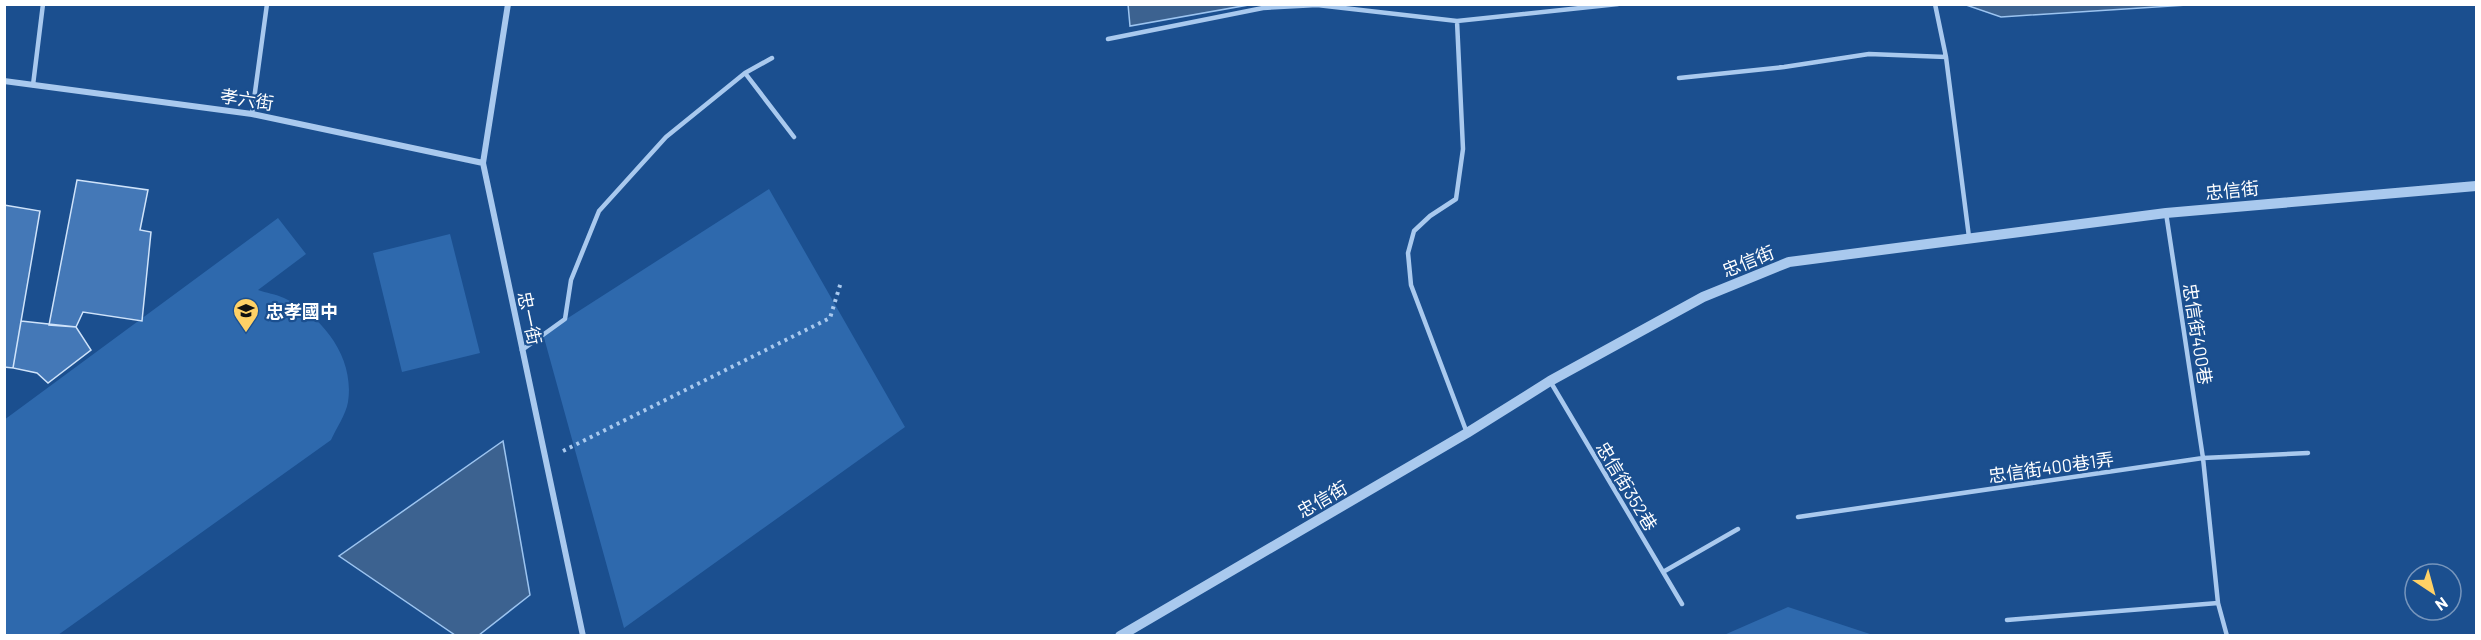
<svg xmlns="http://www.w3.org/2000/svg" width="2481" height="640" viewBox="0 0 2481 640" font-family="Barlow,'Noto Sans TC',sans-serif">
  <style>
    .green { fill: #2e69ad }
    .water { fill: #3c6290; stroke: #9cc4f0; stroke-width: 1.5 }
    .building { fill: #4478b7; stroke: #cfe3fa; stroke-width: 1.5 }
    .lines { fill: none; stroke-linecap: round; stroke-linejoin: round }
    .path { stroke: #a9c9ee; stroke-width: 4; stroke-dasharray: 3 4.5; stroke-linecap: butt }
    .service { stroke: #a9c9ee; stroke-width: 4.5 }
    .minor { stroke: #a9c9ee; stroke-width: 6 }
    .tertiary { stroke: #a9c9ee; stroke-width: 10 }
    .labels { text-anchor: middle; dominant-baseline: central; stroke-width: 4.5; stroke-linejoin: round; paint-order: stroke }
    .street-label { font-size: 18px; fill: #fff; stroke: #1b4f8f }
    .poi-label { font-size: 18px; font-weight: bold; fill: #fff; stroke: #1b4f8f; text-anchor: start }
  </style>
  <rect width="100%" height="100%" fill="#1b4f8f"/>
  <path class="green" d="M 769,189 L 905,427 L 624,628 L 543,334 Z
    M 278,218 L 306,254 L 258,290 C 266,293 276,294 284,298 C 323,316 355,358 348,402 C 346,414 336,429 331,440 L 58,635 L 5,635 L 4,420 Z
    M 450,234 L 480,353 L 402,372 L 373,253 Z
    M 1788,607 L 1873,635 L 1724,635 Z"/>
  <path class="water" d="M 1128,4 L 1248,4 L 1248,5 L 1130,26 Z
    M 1966,5 L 1966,4 L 2187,5 L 2001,17 Z
    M 503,441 L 530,595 L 479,635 L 455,635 L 339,556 Z"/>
  <path class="building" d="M 77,180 L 148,190 L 140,230 L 151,232 L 142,321 L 83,312 L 76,327 L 49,325 Z
    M 4,205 L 40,211 L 13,368 L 4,367 Z
    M 21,321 L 76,327 L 91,350 L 48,383 L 37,373 L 13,368 Z"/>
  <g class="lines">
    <path class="path" d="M 563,451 L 830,318 L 841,282"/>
    <path class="service" d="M 1935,4 L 1946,57 L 1969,237
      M 1457,21 L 1463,149 L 1456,199 L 1430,216 L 1414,231 L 1408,253 L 1411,285 L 1467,433
      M 1108,39 L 1263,8 L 1317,5 L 1457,21 L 1618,4
      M 745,73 L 794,137
      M 1679,78 L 1784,67 L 1869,54 L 1946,57
      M 33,85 L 43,4
      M 252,114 L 267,4
      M 2166,213 L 2203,458 L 2218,603 L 2227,636
      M 522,350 L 565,319 L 571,280 L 599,211 L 666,137 L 745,73 L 772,58
      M 1550,381 L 1682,604
      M 1798,517 L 2203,458 L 2308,453
      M 1663,572 L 1738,529
      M 2007,620 L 2218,603"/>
    <path class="minor" d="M 508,4 L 483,163 L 583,636
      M 4,81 L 252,114 L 483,163"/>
    <path class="tertiary" d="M 1120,636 L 1467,433 L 1550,381 L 1703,297 L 1789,262 L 2166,213 L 2476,186"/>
  </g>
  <defs>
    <symbol id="school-pin" viewBox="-11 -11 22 30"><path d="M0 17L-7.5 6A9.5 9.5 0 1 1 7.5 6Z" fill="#ffd166" stroke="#1b4f8f"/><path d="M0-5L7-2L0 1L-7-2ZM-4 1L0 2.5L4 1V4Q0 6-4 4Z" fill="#111"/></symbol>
  </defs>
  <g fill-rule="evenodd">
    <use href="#school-pin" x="231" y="296" width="30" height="40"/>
  </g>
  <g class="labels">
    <g class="street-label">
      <text transform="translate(247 99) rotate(9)">孝六街</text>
      <text transform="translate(2232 190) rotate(-6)">忠信街</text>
      <text transform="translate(1748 261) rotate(-22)">忠信街</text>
      <text transform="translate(530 318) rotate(78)">忠一街</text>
      <text transform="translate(2198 334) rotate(81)">忠信街400巷</text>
      <text transform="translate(2051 467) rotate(-8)">忠信街400巷1弄</text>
      <text transform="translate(1627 486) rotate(59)">忠信街352巷</text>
      <text transform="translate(1322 499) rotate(-30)">忠信街</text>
    </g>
    <g class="poi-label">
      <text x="266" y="311">忠孝國中</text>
    </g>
  </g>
  <rect width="2481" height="640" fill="none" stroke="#ffffff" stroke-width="12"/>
  <g transform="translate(2433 592) rotate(144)"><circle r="28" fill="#1b4f8f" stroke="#7695bc" stroke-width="1.5"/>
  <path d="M0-4.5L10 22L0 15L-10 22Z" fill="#ffd166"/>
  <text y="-9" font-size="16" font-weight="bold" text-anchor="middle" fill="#ffffff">N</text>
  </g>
</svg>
